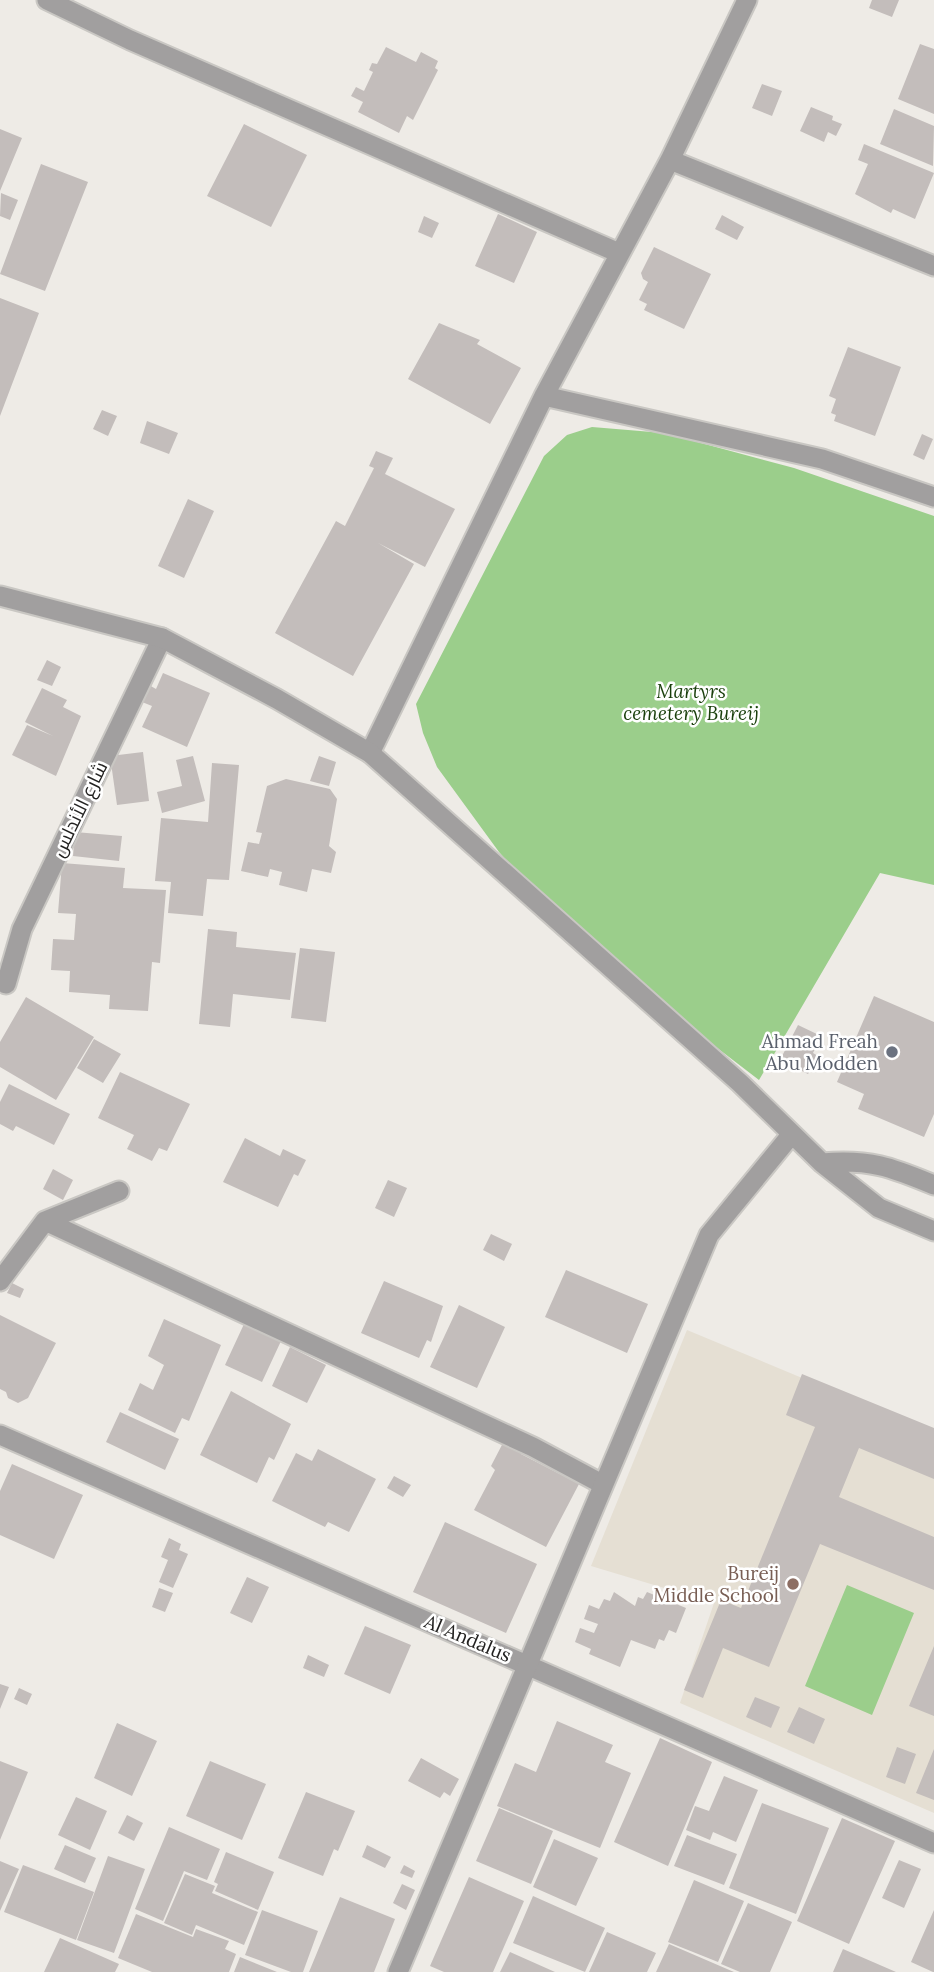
<svg xmlns="http://www.w3.org/2000/svg" width="934" height="1972" viewBox="0 0 934 1972" font-family="Lora,Cairo,serif">
  <style>
    .built { fill: #e5dfd3 }
    .green { fill: #9bce8b }
    .building { fill: #c3bdbb }
    .lines { fill: none; stroke-linecap: round; stroke-linejoin: round }
    .service-casing { stroke: #c9c7c3; stroke-width: 23 }
    .minor-casing { stroke: #c9c7c3; stroke-width: 23 }
    .tertiary-casing { stroke: #c9c7c3; stroke-width: 23 }
    .service { stroke: #a19f9f; stroke-width: 19 }
    .minor { stroke: #a19f9f; stroke-width: 19 }
    .tertiary { stroke: #a19f9f; stroke-width: 19 }
    .worship-dot { fill: #6b7280; stroke: #fff; stroke-width: 2.5 }
    .education-dot { fill: #8d6e63; stroke: #fff; stroke-width: 2.5 }
    .labels { text-anchor: middle; dominant-baseline: central; stroke-width: 5; stroke-linejoin: round; paint-order: stroke }
    .park-label { font-size: 19px; font-style: italic; fill: #193f0b; stroke: #fff }
    .street-label { font-size: 19px; fill: #232221; stroke: #fff }
    .worship-label { font-size: 19px; fill: #5b616d; stroke: #fff; text-anchor: end }
    .education-label { font-size: 19px; fill: #785e54; stroke: #fff; text-anchor: end }
  </style>
  <rect width="100%" height="100%" fill="#eeebe6"/>
  <path class="built" d="M 687,1330 L 934,1433 L 934,1813 L 680,1703 L 714,1603 L 591,1566 Z"/>
  <path class="green" d="M 592,427 L 664,433 L 794,468 L 934,516 L 934,885 L 880,873 L 759,1080 L 579,942 L 499,852 L 437,767 L 423,733 L 416,704 L 544,456 L 567,435 Z
    M 847,1585 L 914,1613 L 872,1715 L 805,1686 Z"/>
  <path class="building" d="M 872,0 L 899,0 L 892,17 L 869,8 Z
    M 920,44 L 934,49 L 934,114 L 898,99 Z
    M 386,47 L 416,62 L 421,52 L 438,61 L 435,68 L 438,70 L 413,120 L 407,116 L 399,133 L 358,112 L 363,102 L 351,96 L 356,87 L 364,91 L 373,72 L 369,70 L 372,63 L 377,64 Z
    M 762,84 L 782,91 L 772,116 L 752,108 Z
    M 811,107 L 833,116 L 832,120 L 842,124 L 836,136 L 828,132 L 824,142 L 800,131 Z
    M 894,109 L 934,126 L 933,166 L 880,144 Z
    M 244,124 L 307,155 L 271,227 L 207,196 Z
    M 0,129 L 22,138 L 0,191 Z
    M 864,144 L 934,173 L 915,219 L 893,209 L 891,213 L 855,194 L 868,164 L 858,160 Z
    M 41,164 L 88,182 L 45,291 L 0,274 Z
    M 1,193 L 18,200 L 10,220 L 0,216 Z
    M 498,214 L 537,232 L 514,283 L 475,266 Z
    M 722,215 L 744,227 L 737,240 L 715,229 Z
    M 424,216 L 439,223 L 432,238 L 418,232 Z
    M 654,247 L 711,274 L 684,329 L 644,310 L 647,304 L 639,300 L 648,282 L 643,279 L 641,273 Z
    M 0,298 L 39,313 L 0,416 Z
    M 439,323 L 480,340 L 477,344 L 521,368 L 490,424 L 408,379 Z
    M 848,347 L 901,367 L 875,436 L 834,421 L 836,415 L 831,413 L 836,399 L 829,396 Z
    M 102,410 L 117,416 L 108,436 L 93,429 Z
    M 147,421 L 178,433 L 169,454 L 140,443 Z
    M 922,434 L 933,439 L 924,460 L 913,455 Z
    M 376,451 L 393,458 L 385,474 L 455,509 L 425,567 L 378,543 L 414,564 L 353,676 L 275,633 L 336,521 L 345,526 L 374,468 L 369,466 Z
    M 188,499 L 214,511 L 184,578 L 158,566 Z
    M 47,660 L 61,667 L 52,686 L 37,680 Z
    M 163,673 L 210,693 L 187,747 L 142,727 L 152,706 L 142,702 L 149,685 L 156,689 Z
    M 42,688 L 67,700 L 63,707 L 81,716 L 56,776 L 12,755 L 27,725 L 53,736 L 25,722 Z
    M 143,752 L 149,801 L 117,805 L 110,756 Z
    M 193,756 L 205,801 L 162,813 L 157,792 L 182,786 L 176,760 Z
    M 319,756 L 336,762 L 329,786 L 310,781 Z
    M 212,763 L 239,765 L 229,880 L 207,879 L 203,916 L 168,913 L 171,882 L 155,881 L 161,818 L 208,822 Z
    M 286,779 L 330,789 L 337,799 L 329,846 L 336,852 L 331,873 L 312,869 L 307,892 L 279,885 L 282,872 L 270,869 L 268,877 L 241,871 L 248,842 L 259,844 L 262,833 L 256,832 L 267,786 Z
    M 75,832 L 122,836 L 119,861 L 73,856 Z
    M 62,863 L 125,868 L 123,888 L 166,890 L 160,963 L 152,962 L 148,1011 L 109,1009 L 110,995 L 69,992 L 70,971 L 51,970 L 53,939 L 74,940 L 76,914 L 58,913 Z
    M 208,929 L 237,932 L 236,947 L 296,953 L 290,1000 L 233,994 L 230,1027 L 199,1024 Z
    M 300,948 L 335,952 L 326,1022 L 291,1018 Z
    M 874,996 L 934,1022 L 934,1114 L 924,1137 L 858,1109 L 864,1094 L 837,1082 Z
    M 26,997 L 94,1037 L 56,1100 L 0,1067 L 0,1042 Z
    M 798,1025 L 821,1036 L 813,1053 L 818,1056 L 808,1074 L 780,1060 Z
    M 94,1039 L 121,1054 L 103,1083 L 77,1068 Z
    M 120,1072 L 190,1104 L 167,1151 L 159,1148 L 152,1161 L 127,1149 L 134,1135 L 98,1118 Z
    M 9,1084 L 70,1114 L 54,1145 L 16,1126 L 13,1131 L 0,1124 L 0,1102 Z
    M 245,1138 L 280,1156 L 283,1149 L 306,1160 L 298,1176 L 294,1174 L 278,1207 L 223,1182 Z
    M 53,1169 L 73,1180 L 63,1200 L 43,1189 Z
    M 388,1180 L 407,1188 L 394,1217 L 375,1208 Z
    M 491,1234 L 512,1244 L 504,1261 L 483,1250 Z
    M 566,1270 L 648,1304 L 627,1353 L 545,1317 Z
    M 384,1281 L 443,1306 L 431,1342 L 427,1340 L 419,1358 L 361,1333 Z
    M 12,1283 L 24,1289 L 20,1298 L 7,1293 Z
    M 459,1305 L 505,1327 L 477,1388 L 430,1367 Z
    M 0,1315 L 56,1343 L 28,1398 L 18,1403 L 8,1398 L 6,1392 L 0,1389 Z
    M 164,1319 L 221,1345 L 189,1421 L 182,1418 L 175,1433 L 128,1410 L 140,1383 L 153,1390 L 164,1365 L 148,1356 Z
    M 244,1324 L 281,1341 L 262,1382 L 225,1365 Z
    M 290,1347 L 326,1365 L 307,1403 L 272,1386 Z
    M 802,1374 L 934,1428 L 934,1479 L 859,1448 L 839,1497 L 934,1537 L 934,1590 L 820,1544 L 769,1667 L 723,1648 L 703,1698 L 684,1690 L 721,1600 L 741,1608 L 815,1427 L 786,1415 Z
    M 231,1391 L 291,1424 L 274,1460 L 269,1457 L 257,1483 L 200,1455 Z
    M 120,1412 L 179,1439 L 165,1470 L 106,1442 Z
    M 504,1441 L 523,1451 L 521,1454 L 579,1484 L 546,1547 L 474,1510 L 495,1470 L 491,1466 Z
    M 318,1449 L 376,1479 L 349,1532 L 328,1522 L 325,1527 L 272,1501 L 296,1453 L 312,1461 Z
    M 12,1464 L 83,1495 L 54,1559 L 0,1535 L 0,1491 Z
    M 394,1476 L 411,1485 L 403,1497 L 387,1488 Z
    M 445,1522 L 537,1564 L 506,1633 L 413,1592 Z
    M 169,1538 L 181,1544 L 179,1550 L 188,1554 L 173,1588 L 159,1582 L 168,1560 L 161,1557 Z
    M 247,1577 L 269,1587 L 252,1623 L 230,1613 Z
    M 159,1588 L 173,1593 L 165,1612 L 152,1607 Z
    M 614,1592 L 635,1606 L 638,1597 L 643,1599 L 647,1592 L 686,1608 L 676,1633 L 669,1630 L 664,1641 L 659,1639 L 655,1649 L 631,1640 L 620,1667 L 589,1654 L 591,1649 L 575,1642 L 580,1628 L 594,1633 L 598,1624 L 584,1619 L 589,1605 L 599,1609 L 604,1599 L 610,1601 Z
    M 365,1626 L 411,1645 L 390,1694 L 344,1674 Z
    M 934,1646 L 934,1716 L 909,1706 Z
    M 308,1655 L 329,1665 L 324,1677 L 303,1668 Z
    M 0,1684 L 9,1687 L 0,1709 Z
    M 19,1688 L 32,1694 L 27,1705 L 14,1699 Z
    M 755,1697 L 780,1707 L 771,1728 L 746,1717 Z
    M 799,1707 L 825,1719 L 814,1744 L 787,1732 Z
    M 557,1721 L 613,1745 L 605,1762 L 631,1773 L 600,1848 L 497,1806 L 515,1763 L 536,1772 Z
    M 117,1723 L 157,1741 L 132,1796 L 94,1778 Z
    M 660,1738 L 712,1762 L 668,1866 L 614,1842 Z
    M 897,1747 L 916,1754 L 905,1784 L 886,1777 Z
    M 934,1749 L 934,1800 L 916,1793 Z
    M 421,1758 L 459,1779 L 450,1796 L 444,1792 L 440,1798 L 408,1781 Z
    M 0,1761 L 28,1772 L 0,1840 Z
    M 210,1761 L 266,1784 L 242,1840 L 186,1816 Z
    M 724,1776 L 758,1790 L 736,1842 L 713,1832 L 710,1840 L 686,1830 L 695,1806 L 709,1811 Z
    M 306,1792 L 355,1811 L 338,1851 L 334,1849 L 323,1876 L 278,1858 Z
    M 76,1797 L 107,1811 L 90,1850 L 58,1835 Z
    M 762,1803 L 829,1828 L 796,1914 L 729,1888 Z
    M 499,1808 L 553,1831 L 531,1884 L 476,1861 Z
    M 127,1815 L 143,1823 L 134,1841 L 118,1833 Z
    M 842,1818 L 895,1841 L 849,1944 L 797,1921 Z
    M 169,1827 L 220,1849 L 207,1880 L 184,1871 L 163,1921 L 135,1909 Z
    M 687,1835 L 737,1854 L 724,1885 L 674,1866 Z
    M 554,1839 L 598,1858 L 576,1906 L 533,1887 Z
    M 65,1845 L 96,1858 L 85,1883 L 54,1869 Z
    M 367,1845 L 391,1857 L 385,1868 L 362,1857 Z
    M 226,1852 L 274,1872 L 258,1910 L 215,1891 L 218,1884 L 214,1882 Z
    M 108,1856 L 145,1869 L 114,1953 L 77,1940 Z
    M 899,1860 L 921,1869 L 904,1908 L 882,1898 Z
    M 0,1861 L 19,1869 L 0,1911 Z
    M 23,1865 L 94,1892 L 76,1940 L 4,1912 Z
    M 404,1865 L 415,1871 L 412,1878 L 400,1873 Z
    M 185,1874 L 215,1886 L 212,1893 L 258,1912 L 244,1945 L 196,1925 L 192,1935 L 164,1923 Z
    M 469,1877 L 524,1901 L 493,1972 L 444,1972 L 430,1966 Z
    M 694,1880 L 744,1901 L 718,1962 L 668,1942 Z
    M 402,1884 L 415,1890 L 406,1910 L 393,1903 Z
    M 533,1896 L 605,1928 L 585,1972 L 513,1943 Z
    M 340,1897 L 395,1919 L 374,1972 L 309,1972 Z
    M 748,1903 L 792,1922 L 770,1972 L 740,1972 L 721,1964 Z
    M 262,1910 L 318,1931 L 303,1972 L 291,1972 L 245,1955 Z
    M 934,1910 L 934,1972 L 933,1972 L 911,1962 Z
    M 136,1914 L 193,1937 L 196,1929 L 229,1941 L 225,1949 L 236,1954 L 229,1972 L 152,1972 L 118,1958 Z
    M 607,1932 L 656,1953 L 647,1972 L 589,1972 Z
    M 60,1938 L 119,1964 L 115,1972 L 44,1972 Z
    M 669,1944 L 734,1972 L 656,1972 Z
    M 843,1949 L 896,1972 L 833,1972 Z
    M 510,1952 L 555,1972 L 500,1972 Z
    M 240,1957 L 277,1972 L 234,1972 Z"/>
  <g class="lines">
    <defs>
      <path id="service" d="M 45,1221 L 119,1191
        M 0,1281 L 45,1221 L 533,1447 L 602,1484"/>
      <path id="minor" d="M 47,0 L 130,40 L 619,253
        M 670,160 L 934,266
        M 544,396 L 822,459 L 934,497
        M 370,753 L 544,396 L 670,160 L 747,0
        M 6,984 L 22,929 L 162,638
        M 0,1435 L 934,1843"/>
      <path id="tertiary" d="M 0,596 L 162,638 L 277,699 L 370,753 L 740,1083 L 822,1163 L 879,1208 L 934,1231
        M 822,1163 C 870,1159 891,1167 934,1185
        M 398,1972 L 709,1235 L 791,1135"/>
    </defs>
    <use href="#service" class="service-casing"/>
    <use href="#minor" class="minor-casing"/>
    <use href="#tertiary" class="tertiary-casing"/>
    <use href="#service" class="service"/>
    <use href="#minor" class="minor"/>
    <use href="#tertiary" class="tertiary"/>
  </g>
  <circle class="worship-dot" cx="892" cy="1052" r="7"/>
  <circle class="education-dot" cx="793" cy="1584" r="7"/>
  <g class="labels">
    <g class="park-label">
      <text x="691" y="691">Martyrs<tspan x="691" dy="22">cemetery Bureij</tspan></text>
    </g>
    <g class="street-label">
      <text transform="translate(79 809) rotate(-64)">شارع الأندلس</text>
      <text transform="translate(468 1638) rotate(23)">Al Andalus</text>
    </g>
    <g class="worship-label">
      <text x="878" y="1041">Ahmad Freah<tspan x="878" dy="22">Abu Modden</tspan></text>
    </g>
    <g class="education-label">
      <text x="779" y="1573">Bureij<tspan x="779" dy="22">Middle School</tspan></text>
    </g>
  </g>
</svg>
